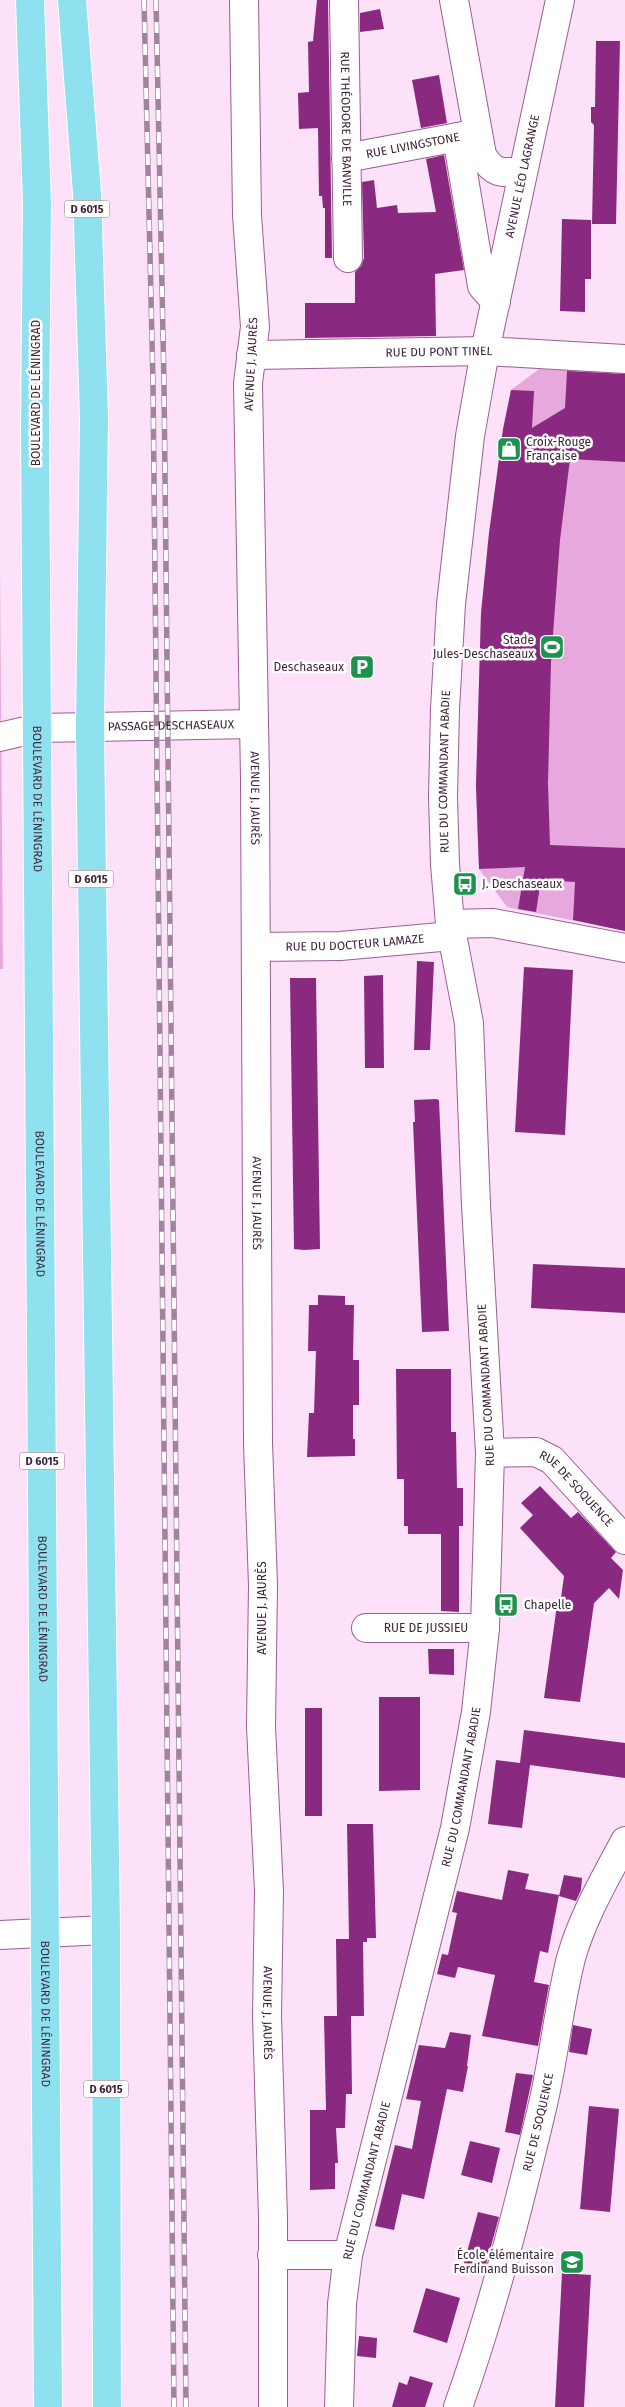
<svg xmlns="http://www.w3.org/2000/svg" width="625" height="2407" viewBox="0 0 625 2407" font-family="'Fira Sans',sans-serif">
  <style>
    .green { fill: #e7a9dd }
    .building { fill: #892a80 }
    .lines { fill: none; stroke-linecap: round; stroke-linejoin: round }
    .minor-casing { stroke: #9b5e93; stroke-width: 30 }
    .major-casing { stroke: #fff; stroke-width: 30 }
    .minor { stroke: #fff; stroke-width: 28 }
    .major { stroke: #90e1ef; stroke-width: 28 }
    .rail-casing { stroke: #9f849b; stroke-width: 5.5 }
    .rail { stroke: #fff; stroke-width: 4; stroke-dasharray: 11; stroke-linecap: butt }
    .labels { text-anchor: middle; dominant-baseline: central; stroke-width: 5; stroke-linejoin: round; paint-order: stroke }
    .shield { fill: #fff; stroke: #786675; stroke-width: 1 }
    .shield-label { font-size: 11px; font-weight: bold; fill: #3e243a }
    .street-label { font-size: 12px; fill: #3e243a; stroke: #fff }
    .poi-label { font-size: 12px; fill: #3e243a; stroke: #fff; text-anchor: start }
  </style>
  <rect width="100%" height="100%" fill="#fde1f8"/>
  <path class="green" d="M 539,369 L 625,373 L 625,931 L 507,907 L 479,869 L 476,786 L 481,613 L 489,533 L 511,390 Z
    M 0,564 L 3,969 L 0,969 Z"/>
  <path class="building" d="M 317,0 L 328,0 L 332,258 L 325,258 L 325,208 L 323,208 L 322,196 L 319,196 L 318,128 L 299,129 L 298,93 L 309,92 L 308,42 L 313,41 Z
    M 380,9 L 384,29 L 360,32 L 360,13 Z
    M 596,41 L 620,41 L 616,224 L 592,224 L 594,125 L 591,122 L 591,107 L 595,107 Z
    M 439,75 L 447,123 L 421,128 L 412,80 Z
    M 444,155 L 464,270 L 435,274 L 436,336 L 305,338 L 305,303 L 355,303 L 355,272 L 361,266 L 364,258 L 362,182 L 374,180 L 377,208 L 397,205 L 398,213 L 436,212 L 426,159 Z
    M 562,219 L 591,220 L 591,279 L 585,279 L 585,312 L 560,311 Z
    M 567,371 L 625,374 L 625,462 L 570,459 L 560,540 L 551,662 L 548,784 L 550,845 L 625,848 L 625,931 L 573,920 L 575,882 L 541,880 L 536,912 L 518,909 L 525,867 L 479,869 L 476,786 L 481,613 L 489,533 L 503,429 L 511,390 L 534,391 L 532,428 L 565,408 Z
    M 417,961 L 434,962 L 430,1050 L 414,1050 Z
    M 524,967 L 573,970 L 565,1135 L 515,1132 Z
    M 383,975 L 384,1068 L 365,1068 L 364,976 Z
    M 290,978 L 316,978 L 320,1249 L 304,1250 L 294,1249 Z
    M 436,1099 L 439,1100 L 449,1331 L 422,1332 L 413,1122 L 415,1122 L 414,1100 Z
    M 533,1264 L 625,1268 L 625,1313 L 531,1308 Z
    M 318,1295 L 345,1296 L 345,1305 L 354,1305 L 353,1360 L 359,1360 L 359,1405 L 353,1405 L 353,1439 L 355,1439 L 355,1456 L 307,1457 L 309,1413 L 314,1413 L 316,1351 L 308,1351 L 309,1305 L 318,1305 Z
    M 396,1369 L 451,1369 L 451,1432 L 456,1432 L 457,1488 L 463,1488 L 463,1526 L 459,1526 L 459,1612 L 441,1611 L 441,1534 L 408,1534 L 408,1526 L 404,1526 L 404,1479 L 397,1479 Z
    M 540,1486 L 571,1518 L 578,1512 L 616,1552 L 611,1558 L 623,1570 L 619,1599 L 609,1588 L 594,1603 L 580,1702 L 544,1698 L 557,1605 L 560,1605 L 564,1576 L 520,1528 L 533,1515 L 521,1503 Z
    M 428,1649 L 454,1649 L 454,1675 L 429,1674 Z
    M 379,1697 L 420,1697 L 420,1790 L 379,1791 Z
    M 305,1708 L 322,1708 L 322,1816 L 305,1816 Z
    M 524,1730 L 625,1743 L 625,1778 L 530,1765 L 522,1828 L 488,1824 L 496,1760 L 520,1763 Z
    M 347,1824 L 373,1824 L 376,1938 L 367,1938 L 367,1942 L 363,1942 L 364,2016 L 351,2016 L 352,2094 L 346,2094 L 345,2128 L 336,2128 L 338,2163 L 335,2163 L 335,2189 L 310,2190 L 310,2110 L 326,2110 L 324,2016 L 337,2016 L 336,1939 L 349,1939 Z
    M 508,1870 L 529,1874 L 525,1889 L 559,1895 L 548,1953 L 540,1951 L 534,1982 L 549,1985 L 538,2046 L 482,2036 L 495,1975 L 458,1967 L 455,1978 L 437,1974 L 442,1954 L 448,1955 L 457,1913 L 452,1912 L 457,1891 L 502,1900 Z
    M 564,1875 L 582,1878 L 581,1890 L 576,1901 L 559,1896 Z
    M 573,2025 L 592,2029 L 587,2055 L 569,2052 Z
    M 450,2032 L 471,2035 L 467,2066 L 468,2066 L 463,2092 L 447,2089 L 424,2199 L 402,2194 L 394,2230 L 375,2226 L 395,2145 L 412,2149 L 421,2101 L 406,2099 L 419,2045 L 445,2048 Z
    M 516,2073 L 533,2075 L 520,2135 L 505,2132 Z
    M 589,2106 L 619,2109 L 610,2212 L 580,2209 Z
    M 470,2141 L 500,2148 L 492,2183 L 461,2175 Z
    M 478,2212 L 499,2217 L 485,2268 L 464,2263 Z
    M 562,2273 L 591,2275 L 584,2407 L 555,2407 Z
    M 426,2288 L 460,2298 L 447,2343 L 413,2332 Z
    M 359,2336 L 377,2338 L 376,2358 L 357,2356 Z
    M 410,2376 L 433,2383 L 425,2407 L 392,2407 L 399,2382 L 407,2385 Z"/>
  <g class="lines">
    <defs>
      <g id="minor">
        <path id="s1" d="M 244,0 L 247,215 L 255,327 L 248,383 L 255,778 L 258,1443 L 263,1585 L 261,1727 L 269,1891 L 267,2016 L 273,2218 L 273,2407"/>
        <path id="s2" d="M 344,0 L 348,258"/>
        <path d="M 454,0 L 482,155 C 494,175 502,173 523,171"/>
        <path d="M 457,137 L 482,286 L 496,302"/>
        <path id="s3" d="M 346,158 L 474,134"/>
        <path id="s4" d="M 251,355 L 485,351 L 625,359"/>
        <path id="s5" d="M 0,737 L 38,728 L 254,724"/>
        <path d="M 450,924 L 493,923 L 625,948"/>
        <path id="s6" d="M 256,947 L 340,946 L 452,936"/>
        <path id="s7" d="M 490,1453 L 536,1452 L 552,1460 L 625,1540"/>
        <path id="s8" d="M 366,1628 L 485,1628"/>
        <path d="M 0,1935 L 106,1930"/>
        <path d="M 272,2255 L 348,2255"/>
        <path id="s9" d="M 339,2407 L 342,2304 L 348,2255 L 455,1828 L 476,1712 L 485,1628 L 490,1453 L 476,1205 L 469,1023 L 450,924 L 445,864 L 443,797 L 445,709 L 451,604 L 470,436 L 485,351 L 560,0"/>
        <path id="s10" d="M 458,2407 C 493,2309 519,2205 543,2104 C 554,2056 559,2006 571,1958 C 583,1916 605,1879 625,1841"/>
      </g>
      <g id="major">
        <path id="s11" d="M 30,0 L 37,203 L 35,429 L 48,2407"/>
        <path d="M 72,0 L 87,193 L 94,418 L 90,728 L 106,1930 L 107,2407"/>
      </g>
    </defs>
    <use href="#minor" class="minor-casing"/>
    <use href="#major" class="major-casing"/>
    <use href="#minor" class="minor"/>
    <use href="#major" class="major"/>
    <defs>
      <path id="rail" d="M 144,0 L 153,383 L 174,2407
        M 156,0 L 164,383 L 186,2407"/>
    </defs>
    <use href="#rail" class="rail-casing"/>
    <use href="#rail" class="rail"/>
  </g>
  <defs>
    <symbol id="shop-square" viewBox="-11 -11 22 22"><rect x="-9" y="-9" width="18" height="18" rx="4" fill="#1c924d" stroke="#fff"/><path d="M-5-2.5h2.3a2.7 3.5 0 0 1 5.4 0H5L5.5 6h-11ZM-1.5-2.5h3a1.5 2.3 0 0 0-3 0Z" fill="#fff"/></symbol>
    <symbol id="stadium-square" viewBox="-11 -11 22 22"><rect x="-9" y="-9" width="18" height="18" rx="4" fill="#1c924d" stroke="#fff"/><path d="M0-5a6.5 5 0 1 0 0 10a6.5 5 0 1 0 0-10ZM-3.5-1.8h7v3.6h-7Z" fill="#fff"/></symbol>
    <symbol id="parking-square" viewBox="-11 -11 22 22"><rect x="-9" y="-9" width="18" height="18" rx="4" fill="#1c924d" stroke="#fff"/><path d="M-3.5-5.5H1a3.5 3.5 0 0 1 0 7H-1V5.5H-3.5ZM-1-3.4V-.6H.8a1.4 1.4 0 0 0 0-2.8Z" fill="#fff"/></symbol>
    <symbol id="bus-square" viewBox="-11 -11 22 22"><rect x="-9" y="-9" width="18" height="18" rx="4" fill="#1c924d" stroke="#fff"/><path d="M-5-6H5V4H4V6H2V4H-2V6H-4V4H-5ZM-3.5-4V0h7V-4ZM-3.5 1.2v1.5H-2V1.2ZM2 1.2v1.5H3.5V1.2Z" fill="#fff"/></symbol>
    <symbol id="school-square" viewBox="-11 -11 22 22"><rect x="-9" y="-9" width="18" height="18" rx="4" fill="#1c924d" stroke="#fff"/><path d="M0-5L7-2L0 1L-7-2ZM-4 1L0 2.5L4 1V4Q0 6-4 4Z" fill="#fff"/></symbol>
  </defs>
  <g fill-rule="evenodd">
    <use href="#shop-square" x="495" y="435" width="28" height="28"/>
    <use href="#stadium-square" x="538" y="633" width="28" height="28"/>
    <use href="#parking-square" x="348" y="653" width="28" height="28"/>
    <use href="#bus-square" x="451" y="870" width="28" height="28"/>
    <use href="#bus-square" x="492" y="1591" width="28" height="28"/>
    <use href="#school-square" x="558" y="2248" width="28" height="28"/>
  </g>
  <g class="labels">
    <g class="shield">
      <rect x="64.5" y="200.5" width="45" height="17" rx="4"/>
      <rect x="68.5" y="870.5" width="45" height="17" rx="4"/>
      <rect x="19.5" y="1452.5" width="45" height="17" rx="4"/>
      <rect x="83.5" y="2080.5" width="45" height="17" rx="4"/>
    </g>
    <g class="shield-label">
      <text x="87" y="209">D 6015</text>
      <text x="91" y="879">D 6015</text>
      <text x="42" y="1461">D 6015</text>
      <text x="106" y="2089">D 6015</text>
    </g>
    <g class="street-label">
      <text stroke="none"><textPath href="#s2" startOffset="129">RUE THÉODORE DE BANVILLE</textPath></text>
      <text stroke="none"><textPath href="#s3" startOffset="68">RUE LIVINGSTONE</textPath></text>
      <text stroke="none"><textPath href="#s9" startOffset="2256">AVENUE LÉO LAGRANGE</textPath></text>
      <text stroke="none"><textPath href="#s4" startOffset="188">RUE DU PONT TINEL</textPath></text>
      <text transform="translate(251 364) rotate(-87)">AVENUE J. JAURÈS</text>
      <text transform="translate(36 393) rotate(-90)">BOULEVARD DE LÉNINGRAD</text>
      <text stroke="none"><textPath href="#s5" startOffset="172">PASSAGE DESCHASEAUX</textPath></text>
      <text stroke="none"><textPath href="#s9" startOffset="1654">RUE DU COMMANDANT ABADIE</textPath></text>
      <text stroke="none"><textPath href="#s11" startOffset="799">BOULEVARD DE LÉNINGRAD</textPath></text>
      <text stroke="none"><textPath href="#s1" startOffset="799">AVENUE J. JAURÈS</textPath></text>
      <text stroke="none"><textPath href="#s6" startOffset="99">RUE DU DOCTEUR LAMAZE</textPath></text>
      <text stroke="none"><textPath href="#s11" startOffset="1204">BOULEVARD DE LÉNINGRAD</textPath></text>
      <text stroke="none"><textPath href="#s1" startOffset="1204">AVENUE J. JAURÈS</textPath></text>
      <text transform="translate(486 1385) rotate(-93)">RUE DU COMMANDANT ABADIE</text>
      <text stroke="none"><textPath href="#s7" startOffset="101">RUE DE SOQUENCE</textPath></text>
      <text stroke="none"><textPath href="#s11" startOffset="1609">BOULEVARD DE LÉNINGRAD</textPath></text>
      <text transform="translate(262 1608) rotate(-90)">AVENUE J. JAURÈS</text>
      <text stroke="none"><textPath href="#s8" startOffset="60">RUE DE JUSSIEU</textPath></text>
      <text stroke="none"><textPath href="#s9" startOffset="634">RUE DU COMMANDANT ABADIE</textPath></text>
      <text stroke="none"><textPath href="#s11" startOffset="2014">BOULEVARD DE LÉNINGRAD</textPath></text>
      <text stroke="none"><textPath href="#s1" startOffset="2014">AVENUE J. JAURÈS</textPath></text>
      <text stroke="none"><textPath href="#s10" startOffset="296">RUE DE SOQUENCE</textPath></text>
      <text stroke="none"><textPath href="#s9" startOffset="229">RUE DU COMMANDANT ABADIE</textPath></text>
    </g>
    <g class="poi-label">
      <text x="526" y="442">Croix-Rouge<tspan x="526" dy="14">Française</tspan></text>
      <text x="534" y="640" text-anchor="end">Stade<tspan x="534" dy="14">Jules-Deschaseaux</tspan></text>
      <text x="344" y="667" text-anchor="end">Deschaseaux</text>
      <text x="482" y="884">J. Deschaseaux</text>
      <text x="524" y="1605">Chapelle</text>
      <text x="554" y="2255" text-anchor="end">École élémentaire<tspan x="554" dy="14">Ferdinand Buisson</tspan></text>
    </g>
  </g>
</svg>
